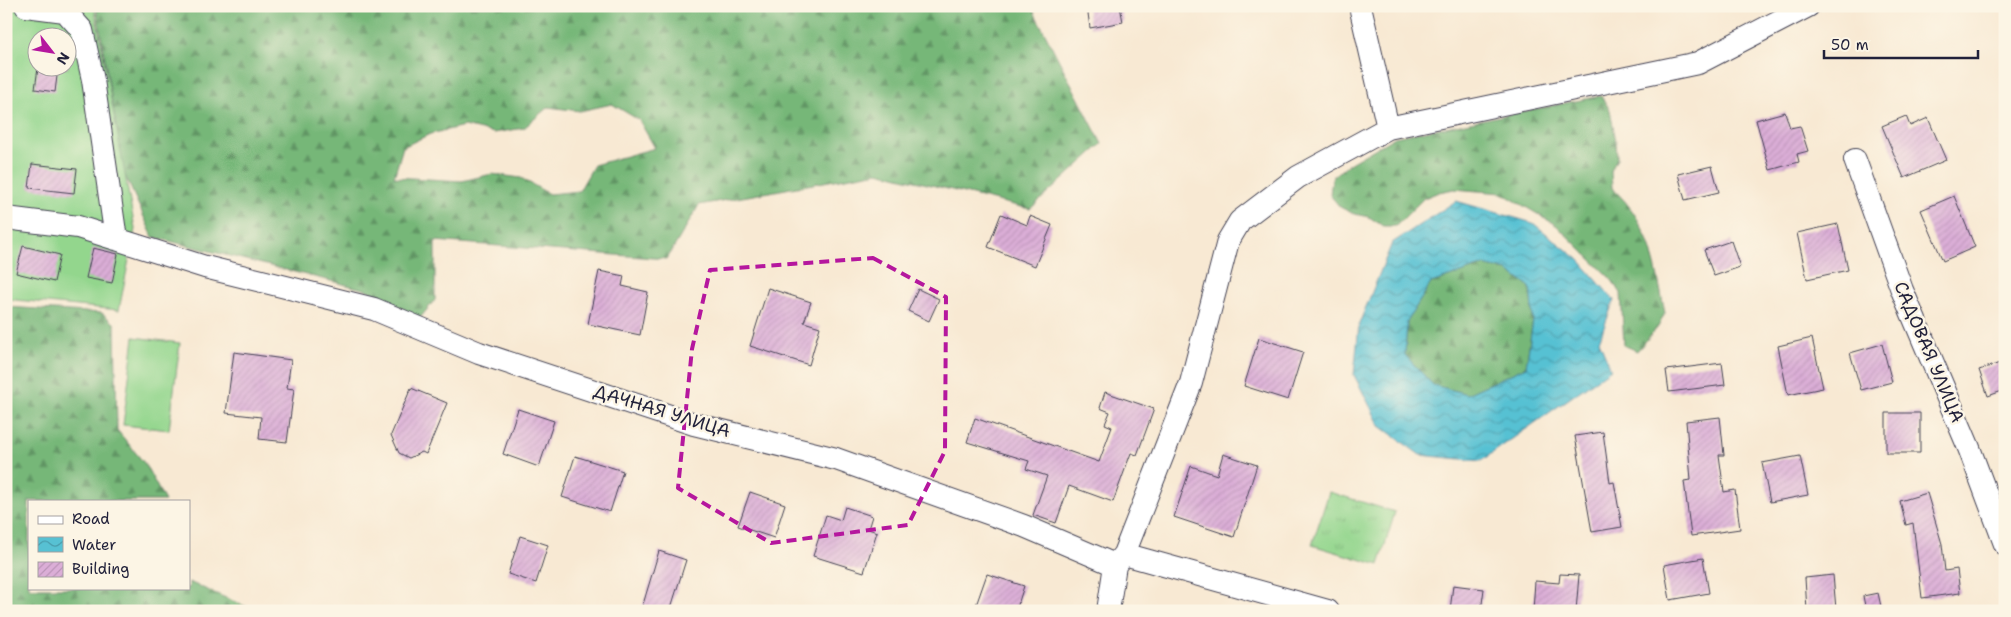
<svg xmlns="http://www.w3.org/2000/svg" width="2011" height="617" viewBox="0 0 2011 617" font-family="'Shantell Sans',sans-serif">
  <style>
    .grass { fill: url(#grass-tufts); stroke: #5a7c64 }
    .forest { fill: url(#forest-firs); stroke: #4c6c5a; fill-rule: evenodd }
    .garden { fill: #93d68d; stroke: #5a7c64; fill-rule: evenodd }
    .water { fill: url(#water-waves); stroke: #3c7287; fill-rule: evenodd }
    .building { fill: url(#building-hatch) }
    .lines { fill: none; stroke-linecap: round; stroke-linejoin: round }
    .street-casing { stroke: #424052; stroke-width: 24 }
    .street { stroke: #fff; stroke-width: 22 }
    .marked { fill: none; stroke: #b5179e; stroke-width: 4; stroke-dasharray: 10 6; stroke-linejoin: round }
    .labels { text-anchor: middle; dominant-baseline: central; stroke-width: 5; stroke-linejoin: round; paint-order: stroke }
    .street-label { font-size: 18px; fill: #22223b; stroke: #fcf5e5 }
  </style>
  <defs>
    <pattern id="grass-tufts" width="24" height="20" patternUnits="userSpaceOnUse" patternTransform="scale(1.25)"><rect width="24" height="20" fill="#93d68d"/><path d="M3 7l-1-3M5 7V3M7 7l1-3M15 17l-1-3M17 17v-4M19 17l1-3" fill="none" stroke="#7eb77b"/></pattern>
    <pattern id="forest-firs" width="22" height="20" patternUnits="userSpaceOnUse" patternTransform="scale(1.25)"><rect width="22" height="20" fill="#76b778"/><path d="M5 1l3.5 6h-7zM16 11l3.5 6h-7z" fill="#609464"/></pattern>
    <pattern id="water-waves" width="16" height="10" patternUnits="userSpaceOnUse" patternTransform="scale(1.25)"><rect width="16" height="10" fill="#57c1d3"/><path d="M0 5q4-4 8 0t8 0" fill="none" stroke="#489cac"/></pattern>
    <pattern id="building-hatch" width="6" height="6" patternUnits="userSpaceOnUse" patternTransform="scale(1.25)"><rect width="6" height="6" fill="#dbaed7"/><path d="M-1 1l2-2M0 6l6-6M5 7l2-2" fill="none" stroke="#bc95b9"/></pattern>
  </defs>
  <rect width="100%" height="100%" fill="#fcf5e5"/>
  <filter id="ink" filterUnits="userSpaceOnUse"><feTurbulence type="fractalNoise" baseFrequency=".02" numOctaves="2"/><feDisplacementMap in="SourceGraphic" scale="10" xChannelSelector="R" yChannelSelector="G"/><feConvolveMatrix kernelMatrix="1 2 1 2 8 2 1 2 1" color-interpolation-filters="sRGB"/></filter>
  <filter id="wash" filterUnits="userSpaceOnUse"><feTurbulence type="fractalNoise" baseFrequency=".0096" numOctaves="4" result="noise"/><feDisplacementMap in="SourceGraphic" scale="20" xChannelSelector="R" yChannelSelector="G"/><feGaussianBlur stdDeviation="1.12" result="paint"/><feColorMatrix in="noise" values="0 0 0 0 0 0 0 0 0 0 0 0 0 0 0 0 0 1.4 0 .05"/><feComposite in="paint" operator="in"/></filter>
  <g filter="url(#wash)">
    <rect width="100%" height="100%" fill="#f8e9d3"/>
    <path class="grass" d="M 1329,492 L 1395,512 L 1379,565 L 1312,545 Z"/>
    <path class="forest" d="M 96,6 L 1031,6 L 1102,144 L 1030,209 L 878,172 L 699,205 L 667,259 L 435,241 L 435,300 L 420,318 L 367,290 L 153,237 L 124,173 ZM 612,104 L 639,120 L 655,148 L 594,165 L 579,191 L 549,194 L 521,178 L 492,174 L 462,181 L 394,177 L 403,147 L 430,134 L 464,126 L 494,133 L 524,128 L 548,107 L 580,111 Z
      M 1601,96 L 1610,110 L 1616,141 L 1617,158 L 1611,171 L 1612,188 C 1651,223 1655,265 1665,313 L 1658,327 L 1637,351 L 1624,345 L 1621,293 L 1611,279 L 1556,225 L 1502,193 L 1454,189 L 1439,192 L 1424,198 L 1396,226 L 1383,226 L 1369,217 L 1354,214 L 1340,207 L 1330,195 L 1332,178 L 1347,165 L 1395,137 Z
      M 1484,265 L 1508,271 L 1530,287 L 1533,320 L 1526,367 L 1467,394 L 1433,385 L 1405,355 L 1407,321 L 1431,283 Z
      M 6,307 L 102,313 L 115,324 L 117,430 L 145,464 L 165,501 L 29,501 L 29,588 L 189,588 L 189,582 L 256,611 L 6,611 Z"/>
    <path class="garden" d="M 6,6 L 94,6 L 135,229 L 119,310 L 6,299 ZM 38,38 L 68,38 L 68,68 L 38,68 Z
      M 134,337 L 180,343 L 169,430 L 123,425 Z"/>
    <path class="water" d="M 1456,201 L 1533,223 L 1578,259 L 1614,300 L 1599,341 L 1611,369 L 1481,461 L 1420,455 L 1380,426 L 1354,375 L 1359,324 L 1392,243 ZM 1484,265 L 1508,271 L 1530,287 L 1533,320 L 1526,367 L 1467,394 L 1433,385 L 1405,355 L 1407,321 L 1431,283 Z"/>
    <g id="blocks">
      <path class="building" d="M 1087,6 L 1120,6 L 1123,22 L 1090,28 Z
        M 38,68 L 58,68 L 55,92 L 35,89 Z
        M 1785,112 L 1790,128 L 1800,126 L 1808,151 L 1797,154 L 1799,162 L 1770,170 L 1756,120 Z
        M 1906,116 L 1910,126 L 1928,118 L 1946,160 L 1904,178 L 1882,126 Z
        M 32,164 L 77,169 L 74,193 L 29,188 Z
        M 1712,166 L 1719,192 L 1685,200 L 1678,174 Z
        M 1954,196 L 1975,247 L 1943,261 L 1921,210 Z
        M 1001,214 L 1027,225 L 1030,216 L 1052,225 L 1035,266 L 988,247 Z
        M 1838,224 L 1848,270 L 1807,279 L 1797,233 Z
        M 1731,241 L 1740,267 L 1714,276 L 1704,250 Z
        M 23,246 L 60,255 L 54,282 L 16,273 Z
        M 93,248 L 118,254 L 112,283 L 86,278 Z
        M 599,271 L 624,276 L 622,286 L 648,292 L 640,335 L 588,324 Z
        M 768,288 L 811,302 L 804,322 L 820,327 L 809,365 L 750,346 Z
        M 918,289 L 939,299 L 929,321 L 908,311 Z
        M 1259,338 L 1303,352 L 1288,400 L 1244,386 Z
        M 1812,338 L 1823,388 L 1788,395 L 1778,346 Z
        M 1882,344 L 1892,382 L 1861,390 L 1850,353 Z
        M 234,352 L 291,360 L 287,388 L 294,389 L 287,442 L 259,439 L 261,417 L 226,413 Z
        M 1722,363 L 1725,385 L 1669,392 L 1666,370 Z
        M 2000,363 L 2005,377 L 2005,390 L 1988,396 L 1979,370 Z
        M 411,388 L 447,403 L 426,454 L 422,452 L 409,458 L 399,453 L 391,435 Z
        M 1105,392 L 1154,409 L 1137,455 L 1131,453 L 1113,502 L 1069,486 L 1056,523 L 1033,515 L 1047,476 L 1026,469 L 1029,461 L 967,442 L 975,418 L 1099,462 L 1112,427 L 1105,424 L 1110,412 L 1100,408 Z
        M 518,409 L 554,421 L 539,467 L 503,454 Z
        M 1886,413 L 1920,413 L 1920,453 L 1886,453 Z
        M 1720,417 L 1724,455 L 1719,455 L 1724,492 L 1735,490 L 1740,529 L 1691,536 L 1684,481 L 1691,480 L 1686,421 Z
        M 1603,432 L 1610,483 L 1614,482 L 1622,527 L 1592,532 L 1575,436 Z
        M 1223,454 L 1257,465 L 1234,537 L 1174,517 L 1191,466 L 1217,475 Z
        M 575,456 L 623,471 L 610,512 L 562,497 Z
        M 1800,456 L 1808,495 L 1770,502 L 1762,463 Z
        M 750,492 L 785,504 L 774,538 L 738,526 Z
        M 1927,493 L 1942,544 L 1945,571 L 1957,569 L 1960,593 L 1922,598 L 1913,523 L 1906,525 L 1900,501 Z
        M 845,507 L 872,516 L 868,529 L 877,532 L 864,572 L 813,556 L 826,515 L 841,520 Z
        M 520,536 L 548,545 L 536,583 L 508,574 Z
        M 659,551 L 686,560 L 670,611 L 641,611 Z
        M 1703,558 L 1709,593 L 1670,600 L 1664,565 Z
        M 987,574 L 1024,586 L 1016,611 L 974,611 Z
        M 1560,574 L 1579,575 L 1576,611 L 1533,611 L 1535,581 L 1559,583 Z
        M 1833,575 L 1836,609 L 1807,611 L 1805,578 Z
        M 1453,585 L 1484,589 L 1481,611 L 1450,611 Z
        M 1878,593 L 1882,611 L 1866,611 L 1863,596 Z"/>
    </g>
  </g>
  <g filter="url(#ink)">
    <use href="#blocks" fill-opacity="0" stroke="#424052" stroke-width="1"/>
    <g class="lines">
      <defs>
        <path id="street" d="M 26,6 L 65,11 L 82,30 L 93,80 L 116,239
          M 1360,6 L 1388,128
          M 1855,160 L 1902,290 L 1969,448 L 2005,544
          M 6,218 L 78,227 L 205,267 L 374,309 L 479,353 L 694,424 L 836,459 L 1024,526 L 1115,565
          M 1124,554 L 1328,611
          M 1108,611 L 1115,565 L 1124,554 L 1191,383 L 1228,241 L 1240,221 L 1298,177 L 1388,128 L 1698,63 L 1808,6"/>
      </defs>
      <use href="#street" class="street-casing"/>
      <use href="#street" class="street"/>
    </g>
  </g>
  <path class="marked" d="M 873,258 L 946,297 L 945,451 L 908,525 L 771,543 L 678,488 L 692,349 L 710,270 Z"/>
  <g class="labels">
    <g class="street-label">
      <text transform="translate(1929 352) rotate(67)">САДОВАЯ УЛИЦА</text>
      <text transform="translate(662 411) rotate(17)">ДАЧНАЯ УЛИЦА</text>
    </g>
  </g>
  <rect width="2011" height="617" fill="none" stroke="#fcf5e5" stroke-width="25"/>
  <rect x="28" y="500" width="162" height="90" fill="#fcf5e5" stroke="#a5a1a1"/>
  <rect x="38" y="516" width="25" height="8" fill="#ffffff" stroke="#a5a1a1"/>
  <text x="72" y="524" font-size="15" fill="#22223b">Road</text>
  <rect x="38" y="537" width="25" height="15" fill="url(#water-waves)" stroke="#a5a1a1"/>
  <text x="72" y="550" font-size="15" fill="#22223b">Water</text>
  <rect x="38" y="562" width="25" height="15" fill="url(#building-hatch)" stroke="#a5a1a1"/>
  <text x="72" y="574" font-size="15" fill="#22223b">Building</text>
  <g transform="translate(52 52) rotate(121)"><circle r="24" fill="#fcf5e5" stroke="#a5a1a1"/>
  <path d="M0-4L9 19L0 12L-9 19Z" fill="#b5179e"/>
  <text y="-8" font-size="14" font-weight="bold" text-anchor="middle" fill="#22223b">N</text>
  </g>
  <path d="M1824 50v8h154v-8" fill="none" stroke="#22223b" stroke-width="2.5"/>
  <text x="1831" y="50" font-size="15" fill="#22223b" stroke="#fcf5e5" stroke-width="4" paint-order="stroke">50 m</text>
</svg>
